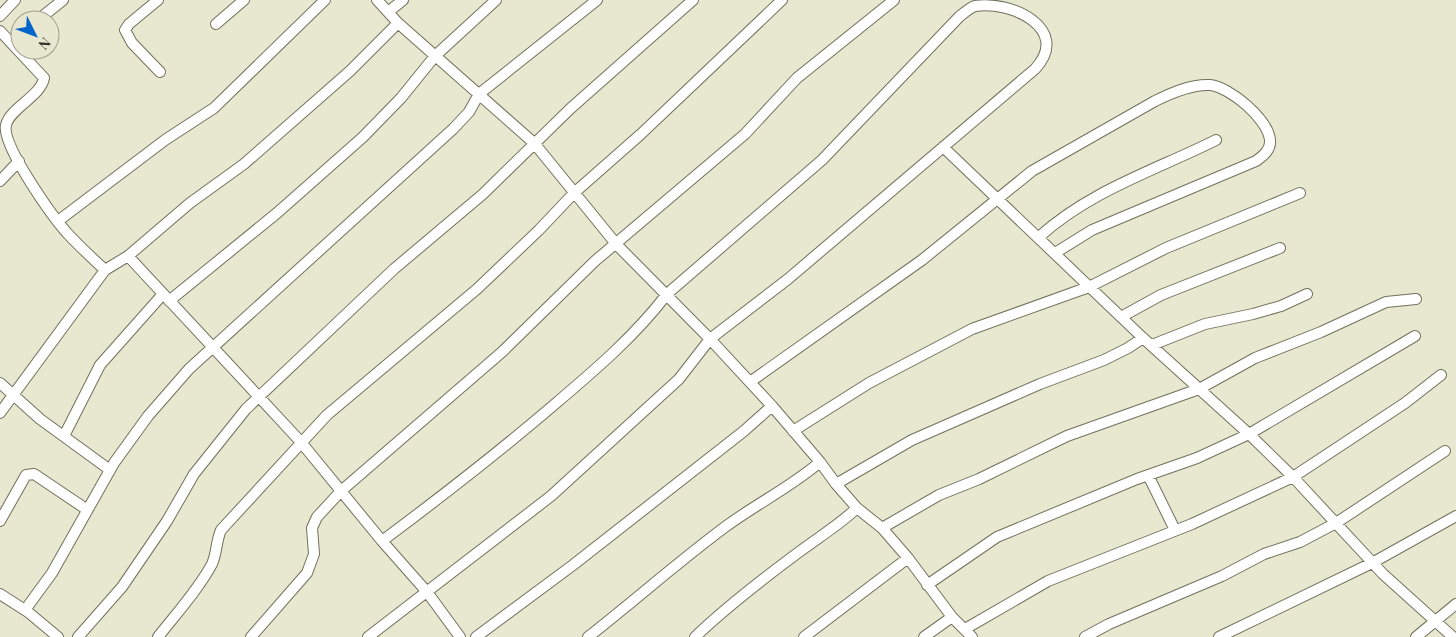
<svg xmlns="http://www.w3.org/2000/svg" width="1456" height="637" viewBox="0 0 1456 637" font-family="'Playfair Display',serif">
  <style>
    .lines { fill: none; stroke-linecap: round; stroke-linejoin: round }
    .minor-casing { stroke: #71715c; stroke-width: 12 }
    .minor { stroke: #fff; stroke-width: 10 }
  </style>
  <rect width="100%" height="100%" fill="#e8e8d1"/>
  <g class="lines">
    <defs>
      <path id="minor" d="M 158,0 L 129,24 L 125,30 L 132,43 L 160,72
        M 377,0 L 398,23 L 534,143 L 617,245 L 710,339 L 772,406 L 820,462 L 836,484 L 857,508 L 882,528 L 908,558 L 952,617 L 972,637
        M 388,12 L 403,0
        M 0,16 L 15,0
        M 38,20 L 63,0
        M 216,24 L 244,0
        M 0,31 L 44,78 C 41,96 10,108 6,125 C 1,145 53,217 67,233 C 79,246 92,258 105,270 L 128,256 L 300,441 L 382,541 L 427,592 L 460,637
        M 10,41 L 20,34
        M 943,147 L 1143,338 L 1249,434 L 1293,477 L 1383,574 L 1453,637
        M 0,181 L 19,161
        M 58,221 L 165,140 L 214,108 L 325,0
        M 1039,237 C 1089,191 1156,170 1216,140
        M 128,256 L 190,203 L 244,164 L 350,71 L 398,23
        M 169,301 L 277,213 L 363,137 L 401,98 L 435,56 L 496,0
        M 1121,317 L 1161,295 L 1280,248
        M 1152,345 L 1205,324 L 1253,314 L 1281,306 L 1307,294
        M 750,382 L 922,260 L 1032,171 L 1155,101 C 1171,93 1191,84 1210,85 C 1230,87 1268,119 1270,140 C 1271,150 1263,156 1256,161 L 1092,230 L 1055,253
        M 0,383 L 40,419 L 110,470
        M 0,413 L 105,270
        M 793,431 L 869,383 L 972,329 L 1089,287 L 1166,248 L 1300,193
        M 64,436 L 100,365 L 163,294
        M 1148,475 L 1175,530
        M 836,484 L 912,440 L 1040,384 L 1104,360 L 1128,348 L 1143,338
        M 0,521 L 26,475 L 34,474 L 86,509
        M 882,528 L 939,495 L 979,479 L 1067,436 L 1199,389 L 1255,358 L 1321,332 L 1386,302 L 1416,299
        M 927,585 L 997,537 L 1137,479 L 1197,458 L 1249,434 L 1415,336
        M 0,594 L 28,612 L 58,637
        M 25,610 L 52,573 L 114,463 L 148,416 L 189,369 L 453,129 L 469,112 L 479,94 L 597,0
        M 965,629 L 1048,581 L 1192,524 L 1293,477 L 1405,403 L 1441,375
        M 78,637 L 122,587 L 167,521 L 194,474 L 246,409 L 394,269 L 483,194 L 571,108 L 693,0
        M 158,637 C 176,614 198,590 212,564 C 217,553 216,541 221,530 L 327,415 L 477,289 L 539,230 L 574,193 L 641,134 L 782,0
        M 251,637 L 307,573 L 314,554 L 312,528 L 317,517 L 341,491 L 502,352 L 595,261 L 745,134 L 797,78 L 894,0
        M 368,637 L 551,496 L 679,379 L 710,339 L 788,279 L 1035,69 C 1072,29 1011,0 975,6 C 969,8 964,13 959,17 L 822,160 L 667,294 C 635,336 595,370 555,404 C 499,452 441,497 382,541
        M 476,637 L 573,565 L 744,431 L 772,406
        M 588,637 C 634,601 678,562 725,527 C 756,504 791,487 820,462
        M 695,637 C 727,606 764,578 799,552 C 819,537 839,525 857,508
        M 804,637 L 908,558
        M 924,637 L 952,617
        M 1085,637 L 1109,624 L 1222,576 L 1264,554 L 1300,542 L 1336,523 L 1445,451
        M 1219,637 L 1372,563 L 1456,516
        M 1416,637 L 1456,604"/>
    </defs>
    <use href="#minor" class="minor-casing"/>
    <use href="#minor" class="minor"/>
  </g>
  <g transform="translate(35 35) rotate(132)"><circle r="24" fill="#e8e8d1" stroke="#a09f8e"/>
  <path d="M0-4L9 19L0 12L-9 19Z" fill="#0064cc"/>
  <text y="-8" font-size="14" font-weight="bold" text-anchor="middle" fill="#33322a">N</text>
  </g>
</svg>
